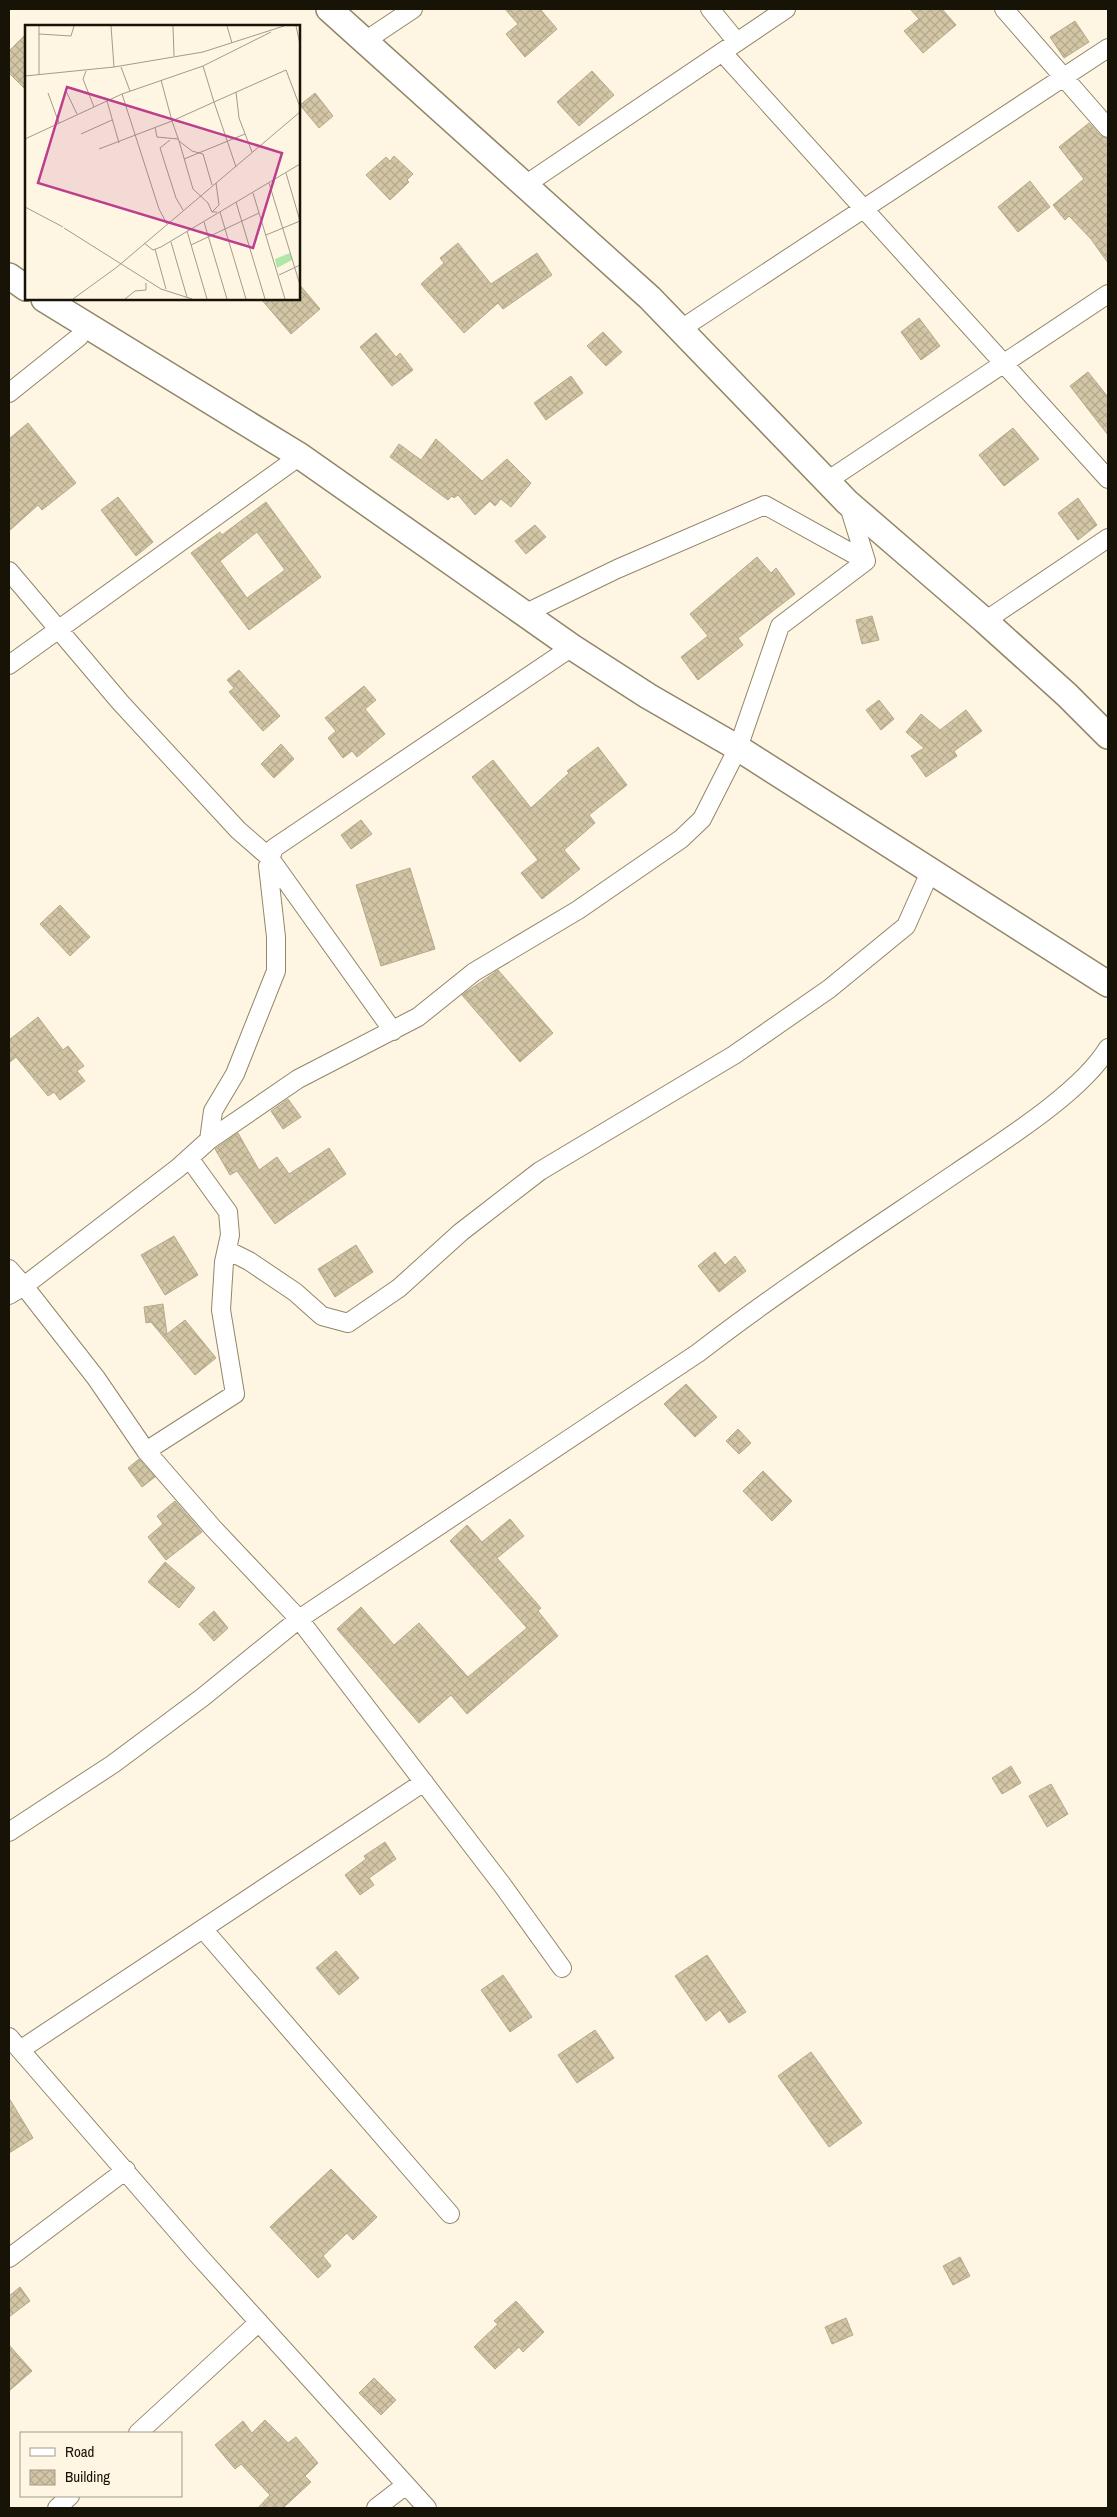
<svg xmlns="http://www.w3.org/2000/svg" width="1117" height="2517" viewBox="0 0 1117 2517" font-family="'Archivo Narrow',sans-serif">
  <style>
    .building { fill: url(#building-cross-hatch); stroke: #b6aa8a; fill-rule: evenodd }
    .lines { fill: none; stroke-linecap: round; stroke-linejoin: round }
    .street-casing { stroke: #928668; stroke-width: 20 }
    .secondary-casing { stroke: #928668; stroke-width: 28 }
    .street { stroke: #fff; stroke-width: 18 }
    .secondary { stroke: #fff; stroke-width: 25 }
    .inset-road { fill: none; stroke: #a29b8a; stroke-width: 1 }
    .view { fill: #bc3e8d; fill-opacity: 0.15; stroke: #bc3e8d; stroke-width: 2.5 }
    .inset-edge { fill: none; stroke: #181307; stroke-width: 2.5 }
  </style>
  <defs>
    <pattern id="building-cross-hatch" width="8" height="8" patternUnits="userSpaceOnUse" patternTransform="scale(1.25)"><rect width="8" height="8" fill="#d3c6a6"/><path d="M0 0l8 8M0 8l8-8" fill="none" stroke="#b4a98d"/></pattern>
  </defs>
  <rect width="100%" height="100%" fill="#fef6e2"/>
  <path class="building" d="M 505,9 L 540,9 L 557,29 L 525,57 L 506,34 L 518,24 Z
    M 910,9 L 942,9 L 956,25 L 923,53 L 904,31 L 919,19 Z
    M 1075,21 L 1089,42 L 1064,58 L 1050,37 Z
    M 26,34 L 26,90 L 9,73 L 9,51 Z
    M 592,71 L 614,95 L 579,126 L 557,102 Z
    M 315,93 L 333,116 L 319,128 L 300,105 Z
    M 1089,123 L 1100,135 L 1108,139 L 1108,263 L 1091,239 L 1069,216 L 1065,220 L 1053,205 L 1084,179 L 1059,147 Z
    M 394,156 L 413,174 L 407,180 L 409,182 L 390,200 L 366,175 L 386,157 L 390,161 Z
    M 1030,181 L 1050,207 L 1018,232 L 998,207 Z
    M 458,243 L 491,284 L 537,253 L 552,275 L 503,309 L 498,303 L 464,333 L 421,284 L 444,263 L 440,258 Z
    M 299,284 L 320,309 L 291,334 L 261,299 L 299,299 Z
    M 919,318 L 940,346 L 921,360 L 901,332 Z
    M 603,332 L 622,352 L 606,366 L 587,346 Z
    M 376,333 L 396,357 L 400,353 L 413,370 L 392,386 L 360,347 Z
    M 1088,372 L 1108,397 L 1108,435 L 1070,386 Z
    M 571,376 L 583,393 L 546,420 L 534,403 Z
    M 28,423 L 76,483 L 42,510 L 38,505 L 9,531 L 9,439 Z
    M 1013,428 L 1039,459 L 1004,486 L 979,455 Z
    M 436,439 L 482,481 L 507,459 L 531,483 L 511,507 L 501,499 L 495,506 L 490,501 L 475,515 L 458,495 L 454,498 L 452,496 L 448,500 L 390,457 L 399,444 L 421,460 Z
    M 118,497 L 153,542 L 136,556 L 101,510 Z
    M 1078,498 L 1097,525 L 1078,540 L 1058,513 Z
    M 266,502 L 321,577 L 249,630 L 191,553 L 220,532 L 222,535 ZM 257,532 L 285,570 L 247,598 L 220,561 Z
    M 535,525 L 546,537 L 526,554 L 515,541 Z
    M 757,557 L 771,573 L 776,568 L 795,594 L 738,638 L 743,645 L 698,680 L 681,657 L 708,636 L 690,614 Z
    M 872,616 L 879,640 L 862,644 L 856,620 Z
    M 239,670 L 280,716 L 263,731 L 229,692 L 234,688 L 227,680 Z
    M 364,686 L 376,700 L 365,709 L 385,734 L 357,757 L 352,751 L 343,758 L 328,738 L 336,731 L 325,718 Z
    M 879,700 L 894,719 L 881,730 L 866,710 Z
    M 966,710 L 982,731 L 954,751 L 957,756 L 926,777 L 911,756 L 924,748 L 906,732 L 921,714 L 940,730 Z
    M 281,744 L 294,759 L 274,778 L 261,764 Z
    M 598,747 L 627,785 L 589,815 L 595,823 L 564,850 L 580,869 L 542,899 L 521,873 L 538,860 L 472,777 L 493,760 L 531,808 L 569,773 L 567,771 Z
    M 361,820 L 372,834 L 351,849 L 341,835 Z
    M 410,868 L 435,949 L 381,966 L 356,885 Z
    M 60,905 L 90,937 L 70,956 L 40,924 Z
    M 498,970 L 553,1033 L 520,1062 L 462,995 Z
    M 38,1017 L 63,1050 L 68,1046 L 84,1066 L 77,1071 L 85,1081 L 60,1100 L 54,1092 L 48,1096 L 16,1057 L 9,1063 L 9,1040 Z
    M 288,1099 L 301,1117 L 283,1129 L 271,1111 Z
    M 238,1133 L 259,1170 L 277,1157 L 289,1174 L 329,1148 L 346,1174 L 275,1224 L 237,1171 L 230,1175 L 215,1149 Z
    M 174,1236 L 198,1275 L 165,1295 L 141,1255 Z
    M 356,1245 L 373,1272 L 335,1297 L 318,1269 Z
    M 715,1252 L 725,1265 L 735,1256 L 746,1271 L 719,1292 L 698,1266 Z
    M 163,1304 L 167,1334 L 185,1320 L 216,1358 L 195,1375 L 151,1322 L 146,1323 L 144,1307 Z
    M 686,1384 L 717,1417 L 695,1437 L 664,1404 Z
    M 738,1429 L 751,1443 L 739,1454 L 726,1441 Z
    M 139,1459 L 155,1477 L 142,1487 L 128,1468 Z
    M 763,1471 L 792,1501 L 772,1521 L 743,1491 Z
    M 175,1501 L 202,1532 L 166,1560 L 148,1537 L 163,1524 L 157,1516 Z
    M 510,1519 L 524,1536 L 497,1558 L 541,1608 L 538,1611 L 558,1636 L 467,1714 L 451,1695 L 419,1723 L 337,1629 L 361,1607 L 394,1645 L 419,1623 L 468,1677 L 527,1628 L 450,1541 L 467,1525 L 482,1542 Z
    M 165,1562 L 195,1588 L 179,1608 L 148,1582 Z
    M 214,1611 L 228,1628 L 214,1641 L 199,1624 Z
    M 1011,1766 L 1021,1783 L 1002,1794 L 992,1778 Z
    M 1051,1784 L 1068,1814 L 1047,1827 L 1029,1796 Z
    M 385,1842 L 396,1859 L 369,1878 L 374,1885 L 360,1895 L 345,1875 L 366,1859 L 364,1856 Z
    M 336,1951 L 359,1978 L 339,1995 L 316,1968 Z
    M 707,1955 L 746,2012 L 729,2023 L 720,2010 L 706,2021 L 675,1976 Z
    M 503,1975 L 532,2017 L 510,2032 L 481,1990 Z
    M 595,2030 L 614,2058 L 577,2083 L 558,2055 Z
    M 811,2052 L 862,2123 L 829,2147 L 778,2076 Z
    M 9,2098 L 33,2138 L 9,2153 Z
    M 331,2169 L 377,2217 L 353,2240 L 347,2233 L 323,2256 L 331,2266 L 318,2278 L 270,2227 Z
    M 960,2257 L 970,2276 L 953,2285 L 943,2266 Z
    M 20,2287 L 30,2301 L 9,2317 L 9,2296 Z
    M 516,2301 L 544,2332 L 523,2352 L 519,2347 L 495,2369 L 474,2347 L 498,2324 L 494,2321 Z
    M 846,2318 L 853,2335 L 832,2344 L 825,2327 Z
    M 9,2345 L 32,2371 L 9,2391 Z
    M 374,2378 L 396,2400 L 381,2415 L 359,2393 Z
    M 265,2420 L 288,2443 L 296,2437 L 318,2463 L 305,2476 L 311,2482 L 283,2508 L 258,2508 L 270,2495 L 241,2464 L 235,2469 L 215,2445 L 243,2421 L 252,2433 Z"/>
  <g class="lines">
    <defs>
      <path id="street" d="M 710,9 L 737,42
        M 1004,9 L 1108,128
        M 365,41 L 413,9
        M 722,52 L 1108,479
        M 525,185 L 786,9
        M 681,329 L 1108,48
        M 9,393 L 79,337 L 86,324
        M 827,481 L 1108,294
        M 9,571 L 120,702 L 238,830 L 269,857 L 393,1031
        M 524,614 L 617,569 L 765,505 L 866,561 L 848,503
        M 985,621 L 1108,538
        M 9,665 L 300,456
        M 209,1140 L 298,1079 L 418,1017 L 474,972 L 578,910 L 681,839 L 702,819 L 738,748 L 780,626 L 866,561
        M 227,1250 L 249,1261 L 295,1292 L 322,1316 L 348,1323 L 399,1288 L 461,1232 L 540,1171 L 734,1055 L 829,989 L 906,926 L 930,872
        M 9,1269 L 24,1286 L 178,1168 L 209,1140 L 213,1111 L 235,1074 L 276,971 L 276,937 L 268,866 L 274,848 L 572,647
        M 9,1295 L 24,1286 L 96,1378 L 146,1451 L 213,1528 L 299,1619 L 503,1886 L 562,1968
        M 146,1451 L 235,1394 L 221,1310 L 224,1262 L 230,1235 L 228,1212 L 189,1158
        M 9,1832 L 113,1764 L 203,1697 L 299,1619 L 698,1353 C 781,1289 869,1232 956,1173 C 1000,1143 1081,1093 1108,1048
        M 203,1929 L 450,2214
        M 9,2037 L 198,2255 L 427,2508
        M 20,2050 L 424,1782
        M 9,2258 L 126,2170
        M 138,2433 L 259,2322
        M 57,2508 L 70,2496
        M 376,2508 L 406,2485"/>
      <path id="secondary" d="M 329,9 L 650,298 L 847,502 L 985,621 L 1067,695 L 1108,736
        M 9,276 L 26,288
        M 44,299 L 300,456 L 572,647 L 648,696 L 738,748 L 1108,984"/>
    </defs>
    <use href="#street" class="street-casing"/>
    <use href="#secondary" class="secondary-casing"/>
    <use href="#street" class="street"/>
    <use href="#secondary" class="secondary"/>
  </g>
  <g transform="translate(25 25)">
    <rect width="275" height="275" fill="#fef6e2"/>
    <path d="M 265,228 L 267,235 L 252,243 L 250,234 Z" fill="#b1e6a8"/>
    <path class="inset-road" d="M 86,1 L 89,42M 148,1 L 149,31M 202,1 L 207,18M 271,1 L 275,19M 14,9 L 46,11 L 49,1M 178,41 L 189,77 L 147,96 L 154,116 L 167,126 L 178,129 L 187,160M 96,42 L 105,66M 61,46 L 58,54 L 69,82M 14,49 L 14,1M 0,51 L 89,42 L 178,27 L 259,1M 41,66 L 52,89M 211,67 L 214,93 L 227,127M 23,68 L 34,98M 97,69 L 134,184 L 142,199M 82,76 L 94,118M 130,102 L 132,112 L 153,114M 56,109 L 87,95M 0,114 L 97,69 L 178,41 L 246,7M 145,115 L 135,123 L 151,173 L 158,185M 154,116 L 168,164 L 183,178 L 187,187M 74,124 L 147,96 L 136,55M 159,134 L 220,109M 211,142 L 189,77 L 261,45 L 275,82M 261,148 L 275,196M 191,158 L 194,180 L 187,187 L 192,187M 244,158 L 275,260M 228,168 L 260,274M 211,177 L 240,274M 0,182 L 38,202M 195,187 L 221,274M 179,197 L 202,274M 39,203 L 136,264 L 167,274M 162,206 L 182,274M 241,210 L 275,196M 146,217 L 162,272M 119,218 L 128,225 L 136,222 L 275,139M 166,220 L 234,188M 130,224 L 141,264M 254,250 L 275,240M 48,274 L 92,242 L 275,87M 100,274 L 110,266 L 121,265 L 121,258"/>
    <path class="view" d="M 42,62 L 257,128 L 228,223 L 13,158 Z"/>
    <rect width="275" height="275" class="inset-edge"/>
  </g>
  <rect width="1117" height="2517" fill="none" stroke="#181307" stroke-width="20"/>
  <rect x="20" y="2432" width="162" height="65" fill="#fef6e2" stroke="#a29b8a"/>
  <rect x="30" y="2448" width="25" height="8" fill="#ffffff" stroke="#a29b8a"/>
  <text x="65" y="2457" font-size="15" fill="#181307">Road</text>
  <rect x="30" y="2470" width="25" height="15" fill="url(#building-cross-hatch)" stroke="#a29b8a"/>
  <text x="65" y="2482" font-size="15" fill="#181307">Building</text>
</svg>
